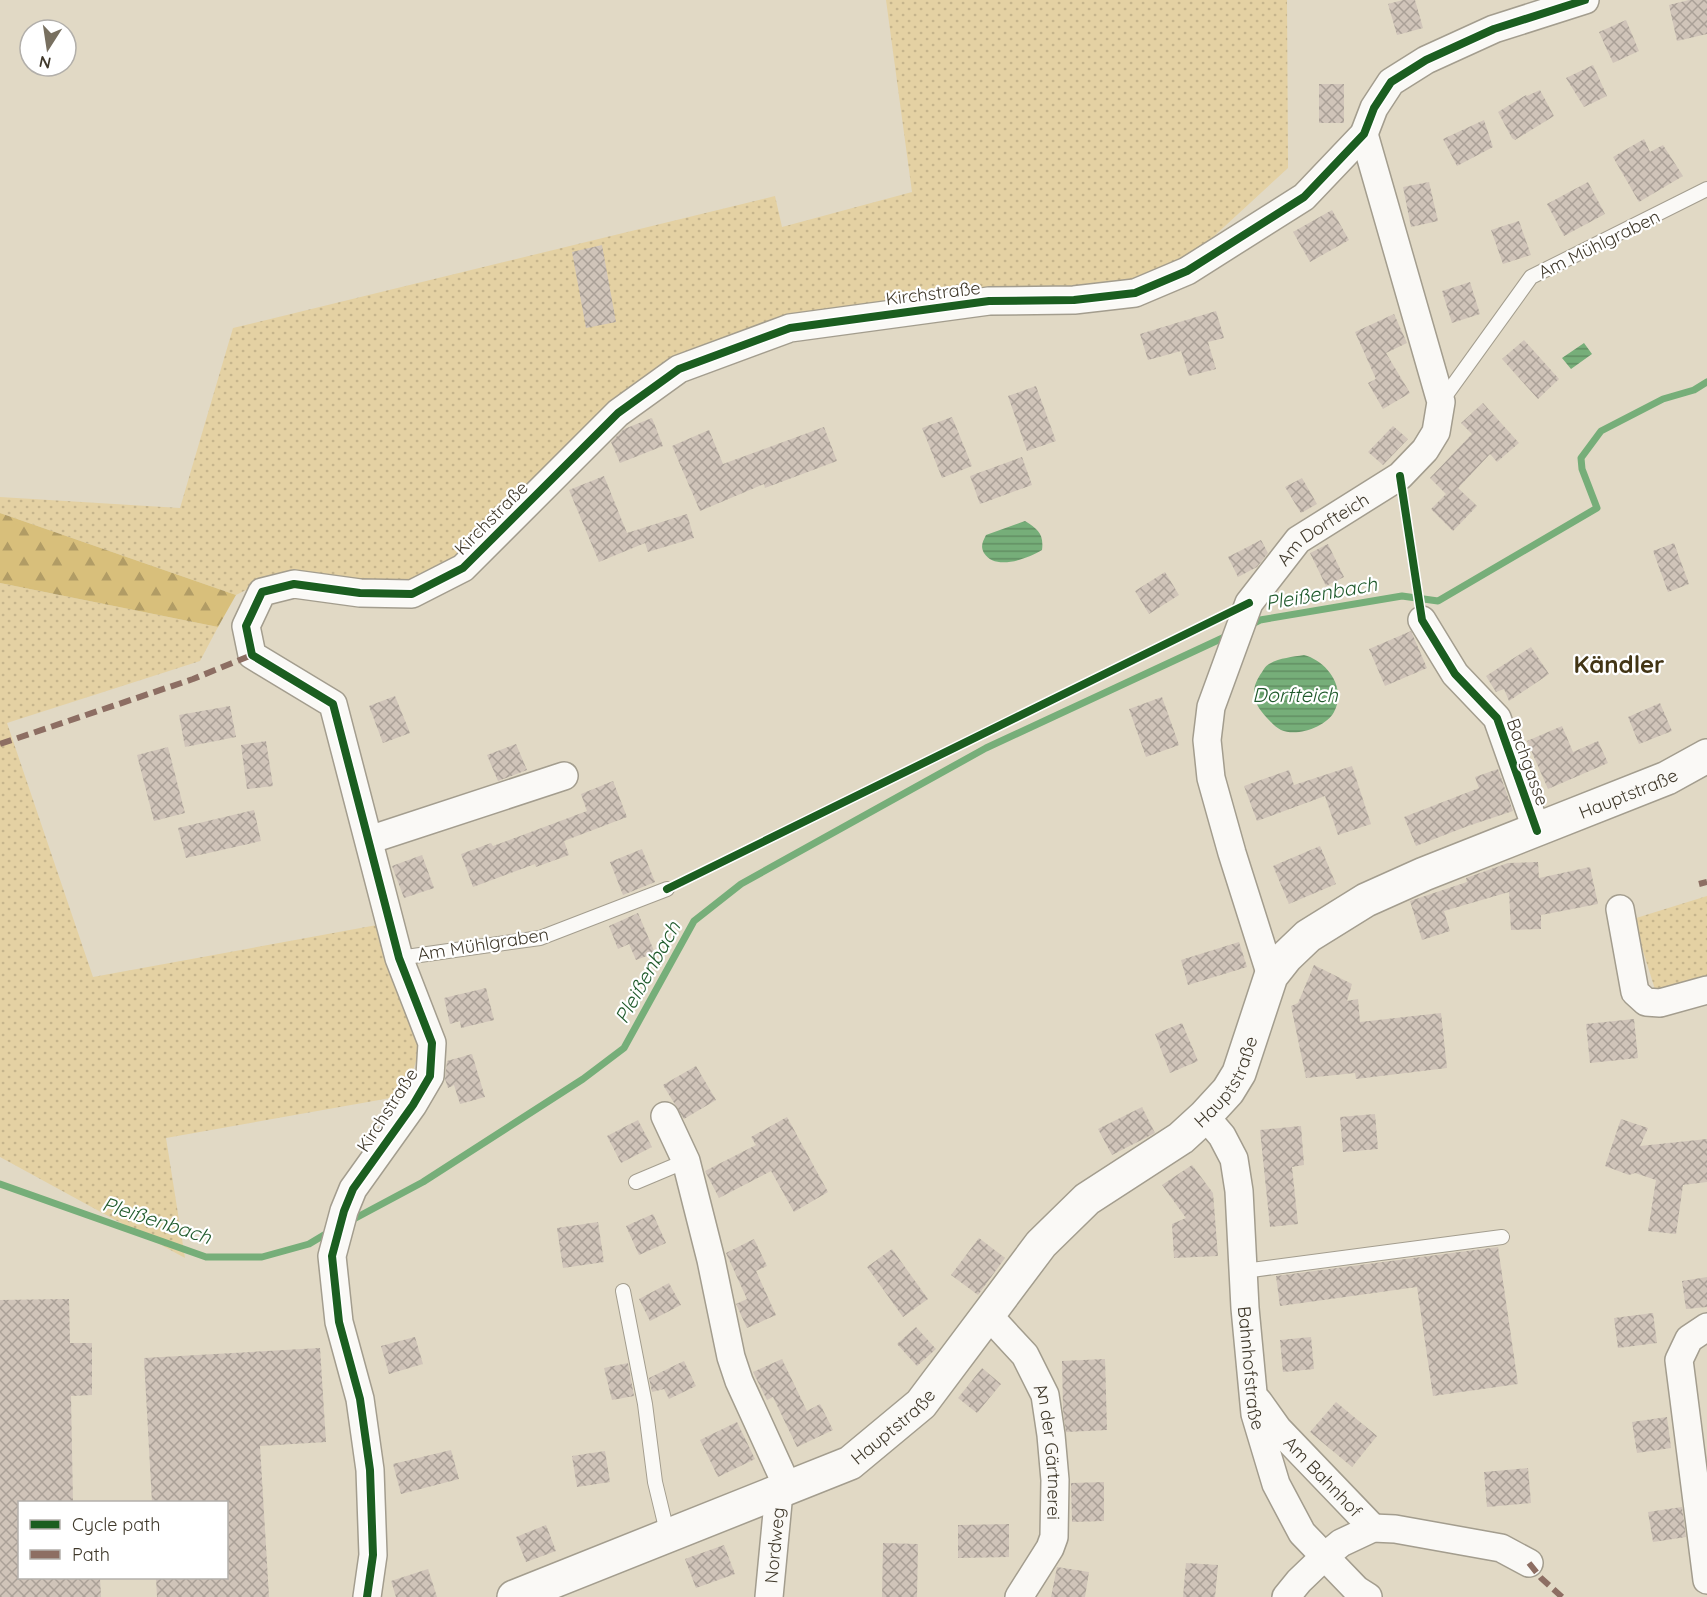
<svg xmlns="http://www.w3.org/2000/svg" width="1707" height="1597" viewBox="0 0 1707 1597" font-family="Quicksand,sans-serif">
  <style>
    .grass { fill: url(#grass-dots) }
    .forest { fill: url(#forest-firs) }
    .water { fill: url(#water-rules) }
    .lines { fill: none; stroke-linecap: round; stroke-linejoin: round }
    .stream { stroke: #76ae79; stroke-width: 7 }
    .building { fill: url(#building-cross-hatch) }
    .service-casing { stroke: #a39d8e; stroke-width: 16 }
    .minor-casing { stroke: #a39d8e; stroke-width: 30 }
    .tertiary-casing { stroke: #a39d8e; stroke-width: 36 }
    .service { stroke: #faf9f6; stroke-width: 14 }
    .minor { stroke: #faf9f6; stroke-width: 27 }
    .tertiary { stroke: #faf9f6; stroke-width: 33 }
    .quiet { stroke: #8d6e63; stroke-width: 6; stroke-dasharray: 12 6; stroke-linecap: butt }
    .cycleway-casing { stroke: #fff; stroke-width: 11 }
    .cycleway { stroke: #1b5e20; stroke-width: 8 }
    .labels { text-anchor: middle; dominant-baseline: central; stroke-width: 4.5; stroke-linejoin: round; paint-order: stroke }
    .street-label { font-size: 18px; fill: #3f382a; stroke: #fff }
    .water-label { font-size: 20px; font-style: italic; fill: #215b2d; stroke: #fff }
    .district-label { font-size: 24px; font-weight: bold; fill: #423515; stroke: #fff }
  </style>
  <defs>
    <pattern id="grass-dots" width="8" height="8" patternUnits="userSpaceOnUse" patternTransform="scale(1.5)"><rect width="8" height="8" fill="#e4d1a3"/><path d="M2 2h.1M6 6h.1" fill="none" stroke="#c5b48c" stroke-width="1.8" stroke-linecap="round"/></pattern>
    <pattern id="forest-firs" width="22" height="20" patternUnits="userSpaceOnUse" patternTransform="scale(1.5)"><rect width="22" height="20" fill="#d8bf7b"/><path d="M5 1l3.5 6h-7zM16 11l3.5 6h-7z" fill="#b19c65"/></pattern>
    <pattern id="water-rules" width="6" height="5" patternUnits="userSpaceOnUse" patternTransform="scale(1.5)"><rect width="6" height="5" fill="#76ae79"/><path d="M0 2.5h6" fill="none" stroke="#628f63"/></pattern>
    <pattern id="building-cross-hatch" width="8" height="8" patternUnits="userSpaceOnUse" patternTransform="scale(1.5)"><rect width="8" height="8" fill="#d0c4b9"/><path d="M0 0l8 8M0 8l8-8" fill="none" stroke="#aaa097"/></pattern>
  </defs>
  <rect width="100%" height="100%" fill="#e1d9c5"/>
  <path class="grass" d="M 886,0 L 1287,0 L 1288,168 L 1186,262 L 1124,283 L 985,291 L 668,363 L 457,559 L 403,583 L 254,586 L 236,595 L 0,513 L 0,497 L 180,508 L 233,328 L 775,196 L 782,227 L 912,192 Z
    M 0,583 L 218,627 L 200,661 L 7,723 L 93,977 L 377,925 L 424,1038 L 409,1082 L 396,1097 L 166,1138 L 185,1258 L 0,1157 Z
    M 1707,896 L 1707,984 L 1658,999 L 1633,919 Z"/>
  <path class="forest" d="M 0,513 L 236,595 L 218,627 L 0,583 Z"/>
  <path class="water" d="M 1584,343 L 1592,354 L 1571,369 L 1562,358 Z
    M 1025,521 C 1038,529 1044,534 1042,550 C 1027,559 995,571 984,553 C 980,546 983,541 986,535 Z
    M 1304,655 C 1327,661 1347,688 1334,712 C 1326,727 1297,737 1281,730 C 1276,728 1271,722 1267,718 C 1254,704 1249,692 1260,675 C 1263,671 1265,666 1269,664 C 1279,658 1292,657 1304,655 Z"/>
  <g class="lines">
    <path class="stream" d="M 1250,625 L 1260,620 L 1402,596 L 1438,601 L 1597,508 L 1582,469 L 1581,458 L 1601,431 L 1663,399 L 1694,390 L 1707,382
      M 0,1184 L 206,1257 L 262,1257 L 309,1244 L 329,1232
      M 350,1221 L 423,1182 L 583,1079 L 624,1048 L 694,921 L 741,884 L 986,748 L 1229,635"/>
  </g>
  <path class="building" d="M 1403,0 L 1415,0 L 1423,28 L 1397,35 L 1388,4 Z
    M 1689,0 L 1707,0 L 1707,34 L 1677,41 L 1669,5 Z
    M 1626,20 L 1639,51 L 1613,63 L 1599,32 Z
    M 1593,65 L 1607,96 L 1584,107 L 1566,78 Z
    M 1319,84 L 1344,84 L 1344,123 L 1319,123 Z
    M 1540,90 L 1554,116 L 1515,140 L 1512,138 L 1498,112 L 1526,95 L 1527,96 Z
    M 1484,120 L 1493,147 L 1457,166 L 1443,139 Z
    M 1644,139 L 1650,152 L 1663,145 L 1683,176 L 1639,202 L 1613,157 Z
    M 1429,182 L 1438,221 L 1411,227 L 1403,187 Z
    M 1588,182 L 1605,214 L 1564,236 L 1547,204 Z
    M 1332,210 L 1349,240 L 1310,262 L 1293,232 Z
    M 1519,221 L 1531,255 L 1503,264 L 1491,230 Z
    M 602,245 L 616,322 L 586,328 L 572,252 Z
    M 1470,282 L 1480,314 L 1452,323 L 1442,291 Z
    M 1216,311 L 1224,338 L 1208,342 L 1216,369 L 1189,376 L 1181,351 L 1148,360 L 1140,334 Z
    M 1394,314 L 1407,343 L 1386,353 L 1410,393 L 1383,409 L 1368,383 L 1376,379 L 1355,332 Z
    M 1524,340 L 1559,379 L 1538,399 L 1502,359 Z
    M 1036,386 L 1056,441 L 1027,451 L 1008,396 Z
    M 1483,403 L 1519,443 L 1497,462 L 1490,454 L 1458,488 L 1477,506 L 1453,531 L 1431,509 L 1446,494 L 1430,478 L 1472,434 L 1461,423 Z
    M 952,417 L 972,466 L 942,478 L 922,428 Z
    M 652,418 L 663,446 L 620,463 L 611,442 L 624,429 Z
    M 1393,426 L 1408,439 L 1383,465 L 1368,452 Z
    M 824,427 L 837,461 L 765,488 L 764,484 L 700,511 L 672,446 L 709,430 L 723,464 Z
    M 1022,457 L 1032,485 L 980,504 L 970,476 Z
    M 604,476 L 627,533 L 687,514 L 694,538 L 648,552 L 645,543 L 599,562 L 569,490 Z
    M 1302,478 L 1317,504 L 1301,513 L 1285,487 Z
    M 1261,540 L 1268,553 L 1257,567 L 1238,577 L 1228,557 Z
    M 1674,543 L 1689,584 L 1668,592 L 1653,551 Z
    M 1328,544 L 1344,577 L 1326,586 L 1310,553 Z
    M 1165,572 L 1179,595 L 1149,614 L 1135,591 Z
    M 1411,631 L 1427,668 L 1385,686 L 1369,649 Z
    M 1531,647 L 1549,674 L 1509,701 L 1504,689 L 1496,692 L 1486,676 Z
    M 395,696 L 410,733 L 383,743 L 369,706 Z
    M 1162,697 L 1179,745 L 1146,757 L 1129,709 Z
    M 1660,703 L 1672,731 L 1639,744 L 1628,717 Z
    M 230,706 L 236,737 L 185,747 L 179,715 Z
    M 1562,726 L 1573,752 L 1598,741 L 1608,763 L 1548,789 L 1527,741 Z
    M 266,741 L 273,786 L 247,789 L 241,745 Z
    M 516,744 L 527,770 L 498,781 L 487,755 Z
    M 168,747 L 185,813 L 154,821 L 137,755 Z
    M 1352,766 L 1371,824 L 1338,835 L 1325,796 L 1257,821 L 1244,786 L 1289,770 L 1294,785 Z
    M 1498,769 L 1513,811 L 1468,826 L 1416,846 L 1404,817 L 1479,788 L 1475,777 Z
    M 613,781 L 627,817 L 564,841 L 569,855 L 536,867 L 535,864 L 473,887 L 461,854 L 491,843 L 493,846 L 587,811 L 581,794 Z
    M 254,810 L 261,841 L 186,858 L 178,828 Z
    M 1320,846 L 1336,884 L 1289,904 L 1273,866 Z
    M 642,849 L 655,882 L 623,895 L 610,862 Z
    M 422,855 L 434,888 L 404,898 L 392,866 Z
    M 1538,862 L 1539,878 L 1590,867 L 1598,904 L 1541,915 L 1541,929 L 1511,930 L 1509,892 L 1444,911 L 1450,931 L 1422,940 L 1410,901 L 1467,882 L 1466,878 L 1508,863 Z
    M 638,913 L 655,953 L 636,960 L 629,944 L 618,949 L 609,926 Z
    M 1239,942 L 1247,967 L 1188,985 L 1181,960 Z
    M 1314,965 L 1352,984 L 1347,1001 L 1358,999 L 1360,1022 L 1441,1013 L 1447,1068 L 1356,1079 L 1355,1073 L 1306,1078 L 1291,1006 L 1298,1003 Z
    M 486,988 L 494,1020 L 461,1028 L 460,1021 L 450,1024 L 444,998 Z
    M 1634,1019 L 1638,1058 L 1590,1063 L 1586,1024 Z
    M 1182,1023 L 1198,1061 L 1170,1073 L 1155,1034 Z
    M 472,1054 L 485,1097 L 460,1104 L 454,1085 L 448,1088 L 445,1079 L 447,1061 Z
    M 696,1066 L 716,1100 L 684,1119 L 663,1085 Z
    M 1142,1107 L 1155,1133 L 1112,1155 L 1098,1129 Z
    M 1375,1114 L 1378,1149 L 1343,1152 L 1340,1117 Z
    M 787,1117 L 828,1192 L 794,1212 L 771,1171 L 719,1198 L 705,1171 L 756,1145 L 751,1137 Z
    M 1621,1119 L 1648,1128 L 1640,1146 L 1707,1139 L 1707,1182 L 1683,1185 L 1676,1234 L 1648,1231 L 1656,1180 L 1635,1173 L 1629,1175 L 1605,1166 Z
    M 638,1120 L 652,1147 L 621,1163 L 607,1136 Z
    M 1301,1126 L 1304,1165 L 1292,1167 L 1298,1224 L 1270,1227 L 1260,1130 Z
    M 1192,1165 L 1213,1193 L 1218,1256 L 1174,1258 L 1172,1224 L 1186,1218 L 1162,1185 Z
    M 653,1214 L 666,1243 L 639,1255 L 626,1226 Z
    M 598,1222 L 604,1262 L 563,1268 L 557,1228 Z
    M 979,1238 L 1005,1258 L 978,1295 L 951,1275 Z
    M 754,1239 L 767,1266 L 756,1271 L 776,1315 L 747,1328 L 736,1304 L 747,1299 L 726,1253 Z
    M 1498,1247 L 1518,1384 L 1433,1396 L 1417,1287 L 1280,1306 L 1276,1276 Z
    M 892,1249 L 928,1299 L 903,1317 L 867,1267 Z
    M 1707,1277 L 1707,1307 L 1686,1309 L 1682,1281 Z
    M 669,1283 L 681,1305 L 650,1321 L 639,1299 Z
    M 69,1299 L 70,1343 L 92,1343 L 92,1395 L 71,1396 L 73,1503 L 20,1503 L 20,1578 L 100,1578 L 101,1597 L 0,1597 L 0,1300 Z
    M 1653,1313 L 1657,1343 L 1618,1348 L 1614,1318 Z
    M 916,1327 L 936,1349 L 917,1366 L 897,1344 Z
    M 415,1337 L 423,1364 L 389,1374 L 381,1346 Z
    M 1311,1337 L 1314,1369 L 1283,1372 L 1280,1340 Z
    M 320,1348 L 326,1442 L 260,1446 L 269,1597 L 157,1597 L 156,1578 L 226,1578 L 226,1503 L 152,1503 L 144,1358 Z
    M 782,1359 L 807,1411 L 820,1404 L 833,1430 L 797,1447 L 773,1397 L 767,1400 L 753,1372 Z
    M 1105,1359 L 1107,1430 L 1066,1432 L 1063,1410 L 1062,1361 Z
    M 684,1361 L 696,1386 L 669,1399 L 664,1389 L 652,1392 L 649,1378 Z
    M 628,1363 L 634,1396 L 612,1400 L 604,1368 Z
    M 982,1368 L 1001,1384 L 977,1413 L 958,1398 Z
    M 1336,1402 L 1377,1436 L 1352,1467 L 1310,1432 Z
    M 1667,1417 L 1671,1448 L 1637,1453 L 1632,1422 Z
    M 737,1422 L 755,1459 L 718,1477 L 700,1440 Z
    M 451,1450 L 459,1479 L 401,1494 L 393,1464 Z
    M 605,1451 L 610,1482 L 577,1487 L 572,1456 Z
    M 1528,1468 L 1531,1503 L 1487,1507 L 1484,1472 Z
    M 1104,1482 L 1104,1521 L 1072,1522 L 1071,1483 Z
    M 1682,1507 L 1686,1537 L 1653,1542 L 1648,1512 Z
    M 1009,1524 L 1009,1557 L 958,1558 L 958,1525 Z
    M 546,1525 L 556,1551 L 526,1562 L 516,1537 Z
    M 883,1543 L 918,1544 L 917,1597 L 882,1597 Z
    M 724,1545 L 735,1574 L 696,1588 L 685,1559 Z
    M 1186,1563 L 1218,1565 L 1215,1597 L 1183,1597 Z
    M 1057,1567 L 1089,1572 L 1085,1597 L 1051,1597 Z
    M 428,1569 L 437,1597 L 396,1597 L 391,1581 Z"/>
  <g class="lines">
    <defs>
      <path id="service" d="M 1441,402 L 1531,277 L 1707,189
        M 399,958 L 540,938 L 667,889
        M 636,1182 L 686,1161
        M 1244,1271 L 1502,1237
        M 623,1291 L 645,1404 L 655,1482 L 668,1536"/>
      <g id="minor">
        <path d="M 1422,620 L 1455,674 L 1497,718 L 1537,831"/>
        <path d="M 369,840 L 564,776"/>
        <path d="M 1620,909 L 1635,992 L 1646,1002 L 1660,1003 L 1707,990"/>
        <path id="s1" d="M 1271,976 L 1232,853 L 1211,778 L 1207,740 L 1211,707 L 1249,603 L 1298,540 L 1400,476 L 1425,450 L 1436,432 L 1441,402 L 1364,134"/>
        <path d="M 665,1116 L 686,1161 L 711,1260 L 731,1357 L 739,1381 L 788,1488"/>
        <path id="s2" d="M 1205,1116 L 1222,1136 L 1234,1159 L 1239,1191 L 1245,1308 L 1255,1414 L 1276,1484 L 1302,1533 L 1357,1590 L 1368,1597"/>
        <path id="s3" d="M 988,1315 L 1025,1355 L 1045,1395 L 1051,1435 L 1055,1480 L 1054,1537 L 1050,1548 L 1019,1597"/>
        <path d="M 1707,1327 L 1689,1339 L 1679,1360 L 1707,1580"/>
        <path id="s4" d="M 1258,1401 L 1278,1429 L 1373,1528"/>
        <path d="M 367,1597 L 373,1555 L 370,1470 L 360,1399 L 339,1322 L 332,1256 L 344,1211 L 353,1189 L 413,1105 L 430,1076 L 432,1043 L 399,958 L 333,704 L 252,655 L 246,626 L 262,592 L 294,584 L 360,593 L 412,594 L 463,568 L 618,413 L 679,369 L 790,328 L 989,301 L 1074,300 L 1135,293 L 1187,271 L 1304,197 L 1364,134 L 1374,108 L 1391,82 L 1426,60 L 1494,29 L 1585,0"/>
        <path id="s5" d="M 769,1597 L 779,1492"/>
        <path d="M 1286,1597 L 1299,1581 L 1324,1557 L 1341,1543 L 1373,1528 L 1395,1529 L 1501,1548 L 1529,1563"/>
      </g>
      <g id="tertiary">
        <path id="s6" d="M 514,1597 L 850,1463 L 921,1404 L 1041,1244 L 1087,1199 L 1181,1138 L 1205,1116 L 1228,1091 L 1239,1073 L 1271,976 L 1286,957 L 1308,936 L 1366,900 L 1424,874 L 1667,778 L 1707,756"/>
      </g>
    </defs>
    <use href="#service" class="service-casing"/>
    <use href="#minor" class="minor-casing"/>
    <use href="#tertiary" class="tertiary-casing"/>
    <use href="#service" class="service"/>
    <use href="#minor" class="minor"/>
    <use href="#tertiary" class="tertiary"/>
    <path class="quiet" d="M 0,744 L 193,679 L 252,655
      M 1699,884 L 1707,882
      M 1529,1563 L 1541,1578 L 1562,1597"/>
    <defs>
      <path id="cycleway" d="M 1400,476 L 1422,620 L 1455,674 L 1497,718 L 1537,831
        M 667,889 L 1249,603
        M 367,1597 L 373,1555 L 370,1470 L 360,1399 L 339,1322 L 332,1256 L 344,1211 L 353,1189 L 413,1105 L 430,1076 L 432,1043 L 399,958 L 333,704 L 252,655 L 246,626 L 262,592 L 294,584 L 360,593 L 412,594 L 463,568 L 618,413 L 679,369 L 790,328 L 989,301 L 1074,300 L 1135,293 L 1187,271 L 1304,197 L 1364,134 L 1374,108 L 1391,82 L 1426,60 L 1494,29 L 1585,0"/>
    </defs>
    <use href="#cycleway" class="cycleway-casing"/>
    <use href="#cycleway" class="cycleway"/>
  </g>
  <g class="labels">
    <g class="street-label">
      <text transform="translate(1599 244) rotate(-26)">Am Mühlgraben</text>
      <text transform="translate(933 293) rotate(-7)">Kirchstraße</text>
      <text transform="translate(491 518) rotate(-45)">Kirchstraße</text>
      <text stroke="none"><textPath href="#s1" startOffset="495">Am Dorfteich</textPath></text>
      <text transform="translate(1528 762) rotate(70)">Bachgasse</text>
      <text stroke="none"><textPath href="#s6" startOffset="1426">Hauptstraße</textPath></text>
      <text transform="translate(483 944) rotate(-9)">Am Mühlgraben</text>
      <text stroke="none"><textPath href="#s6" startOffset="904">Hauptstraße</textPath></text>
      <text transform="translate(387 1110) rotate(-57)">Kirchstraße</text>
      <text stroke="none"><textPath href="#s2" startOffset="262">Bahnhofstraße</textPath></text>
      <text stroke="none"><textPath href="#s6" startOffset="418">Hauptstraße</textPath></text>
      <text stroke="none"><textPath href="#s3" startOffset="156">An der Gärtnerei</textPath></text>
      <text stroke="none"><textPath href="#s4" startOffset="100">Am Bahnhof</textPath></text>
      <text stroke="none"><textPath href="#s5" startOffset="52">Nordweg</textPath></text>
    </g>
    <g class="water-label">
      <text transform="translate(1321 593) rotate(-10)">Pleißenbach</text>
      <text x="1295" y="694">Dorfteich</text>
      <text transform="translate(647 972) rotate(-61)">Pleißenbach</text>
      <text transform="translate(157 1220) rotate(18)">Pleißenbach</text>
    </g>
    <g class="district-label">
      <text x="1619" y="664">Kändler</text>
    </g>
  </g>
  <rect x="18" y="1501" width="210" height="78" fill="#ffffff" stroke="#b2afaa" stroke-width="1.5"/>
  <rect x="30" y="1520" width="30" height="9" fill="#1b5e20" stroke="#b2afaa" stroke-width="1.5"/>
  <text x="72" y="1531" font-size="18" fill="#3f382a">Cycle path</text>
  <rect x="30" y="1550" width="30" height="9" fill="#8d6e63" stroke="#b2afaa" stroke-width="1.5"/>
  <text x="72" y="1561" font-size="18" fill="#3f382a">Path</text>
  <g transform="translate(48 48) rotate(192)"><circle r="28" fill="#ffffff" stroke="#b2afaa" stroke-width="1.5"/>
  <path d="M0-4.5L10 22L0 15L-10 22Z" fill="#787060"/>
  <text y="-9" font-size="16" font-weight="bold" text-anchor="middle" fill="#3f382a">N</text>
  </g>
</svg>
